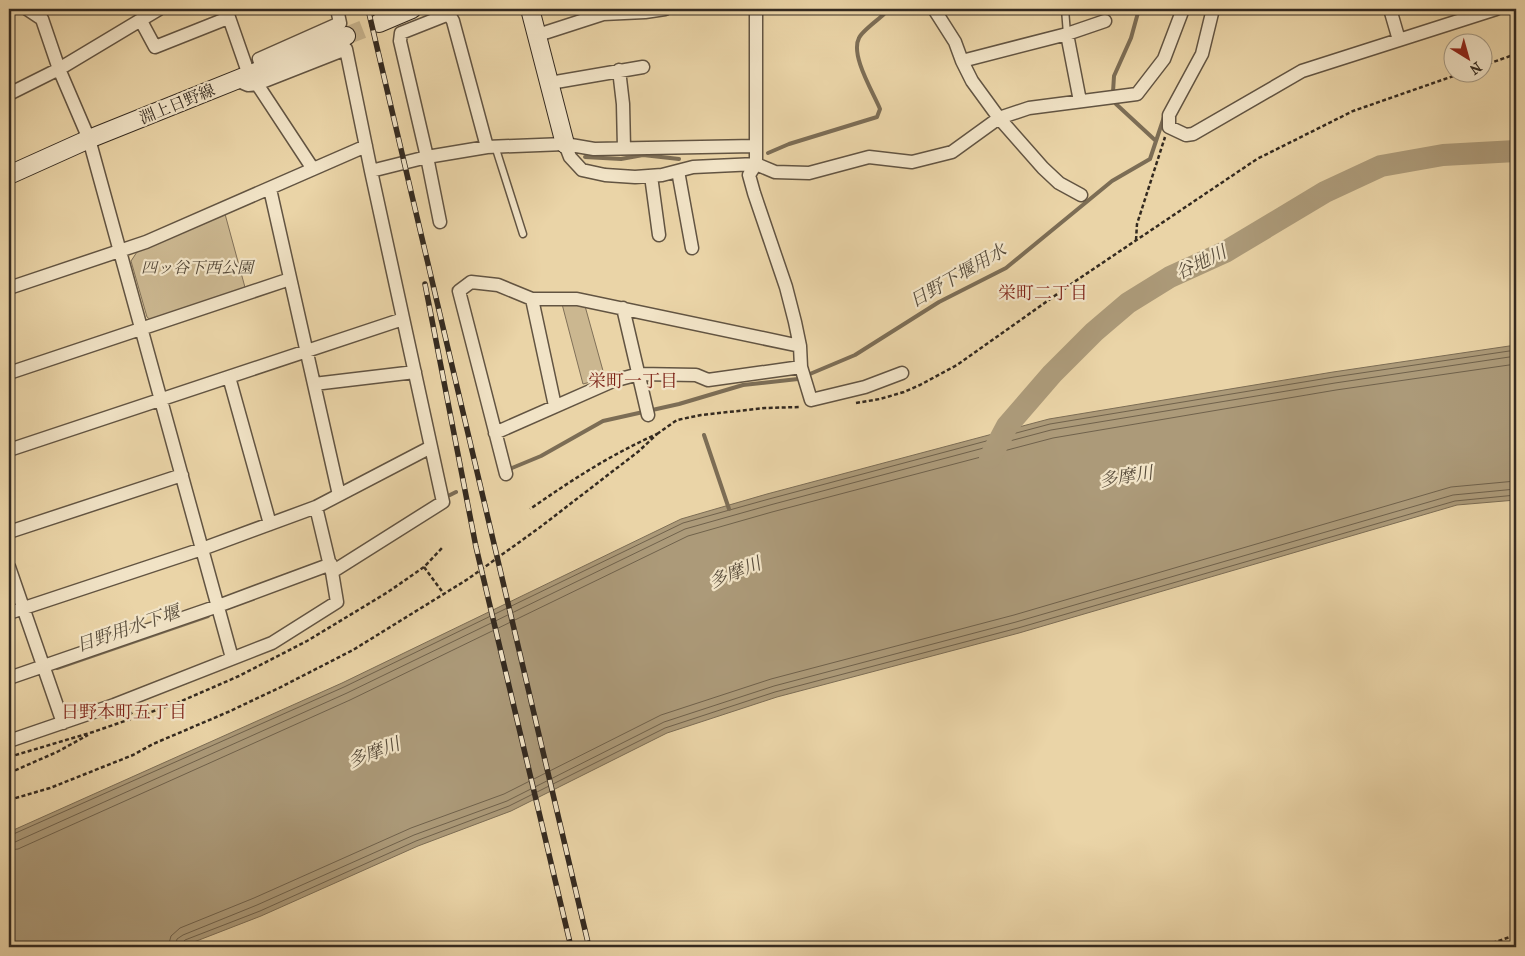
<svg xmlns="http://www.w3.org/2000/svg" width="1525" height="956" viewBox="0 0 1525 956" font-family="'IM FELL French Canon','Noto Serif JP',serif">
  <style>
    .green { fill: #cbb790; stroke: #807058 }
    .water { fill: #ac9a79; stroke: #7c6d55 }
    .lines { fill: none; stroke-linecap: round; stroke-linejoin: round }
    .shore { stroke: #70624c; stroke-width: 1 }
    .stream { stroke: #7c6d55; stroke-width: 4 }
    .river { stroke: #ac9a79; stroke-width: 22 }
    .secondary-tunnel { stroke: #c6b28c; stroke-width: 18; stroke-dasharray: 18 9; stroke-linecap: butt }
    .lane-casing { stroke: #625442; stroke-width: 9 }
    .street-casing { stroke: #625442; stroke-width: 15 }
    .secondary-casing { stroke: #342a20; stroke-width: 20 }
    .path { stroke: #342a20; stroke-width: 2.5; stroke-dasharray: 4 2.5; stroke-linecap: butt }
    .lane { stroke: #f1e3c6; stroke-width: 6 }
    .street { stroke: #f1e3c6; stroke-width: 12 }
    .secondary { stroke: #f1e3c6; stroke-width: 18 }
    .rail-casing { stroke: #342a20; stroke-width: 5.5 }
    .rail { stroke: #f1e3c6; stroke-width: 4; stroke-dasharray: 11; stroke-linecap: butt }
    .labels { text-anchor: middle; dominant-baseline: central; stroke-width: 4.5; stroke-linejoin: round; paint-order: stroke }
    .street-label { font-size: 16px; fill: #342a20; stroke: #f1e3c6 }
    .park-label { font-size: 16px; font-style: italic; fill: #524636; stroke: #f1e3c6 }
    .water-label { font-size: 18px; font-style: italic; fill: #584c3b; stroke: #f1e3c6 }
    .neighbourhood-label { font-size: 18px; fill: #7a1f14; stroke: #f1e3c6 }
  </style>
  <rect width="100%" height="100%" fill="#ead4a7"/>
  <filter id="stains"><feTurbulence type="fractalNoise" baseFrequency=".004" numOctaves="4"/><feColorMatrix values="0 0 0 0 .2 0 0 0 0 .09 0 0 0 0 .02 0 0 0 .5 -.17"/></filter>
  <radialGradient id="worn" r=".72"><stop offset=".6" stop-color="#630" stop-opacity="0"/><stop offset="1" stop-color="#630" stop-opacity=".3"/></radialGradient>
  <path class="green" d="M 225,214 L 246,291 L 153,322 L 147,317 L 131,261 L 137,252 Z
    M 562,304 L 585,306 L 605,378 L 583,384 Z"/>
  <path class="water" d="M 1516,345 L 1516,500 L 1457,505 L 1019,633 L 777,697 L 667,733 L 511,811 L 418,846 L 261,916 L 181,947 L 9,947 L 9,832 L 342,683 L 681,519 L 767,494 L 1049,419 L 1333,372 Z"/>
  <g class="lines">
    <path class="shore" d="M 9,836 L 344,687 L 683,523 L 769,499 L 1050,424 L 1334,377 L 1516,350
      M 9,843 L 15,842 L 347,693 L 685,529 L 770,505 L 1051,430 L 1335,383 L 1516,356
      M 9,850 L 18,849 L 350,700 L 688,536 L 772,512 L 1053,438 L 1336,390 L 1516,364
      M 168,947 L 171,936 L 180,928 L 254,898 L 411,828 L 504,794 L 661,715 L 771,679 L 1014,615 L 1451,487 L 1516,481
      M 175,947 L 177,939 L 183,935 L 257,905 L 414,835 L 507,801 L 664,722 L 774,686 L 1016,622 L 1453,495 L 1516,489
      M 182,947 L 182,943 L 185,940 L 260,911 L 416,841 L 509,806 L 665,728 L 775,692 L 1018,628 L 1455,501 L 1516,495"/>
    <path class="stream" d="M 1139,9 L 1131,38 L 1114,76 L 1113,92 L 1116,104 L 1156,141
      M 768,153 L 789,144 L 877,117 L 880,109 C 873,92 850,55 859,38 C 862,31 878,20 884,14 L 882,9
      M 585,157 L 621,159 L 643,155 L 679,159
      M 704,435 L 729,509
      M 512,468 L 541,456 L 603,421 L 679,404 L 743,385 L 798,379 L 855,355 L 939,302 L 1006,268 L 1112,181 L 1150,159 L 1164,117
      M 450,495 L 456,492
      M 57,668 L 208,616"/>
    <path class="river" d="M 990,458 L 1007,426 L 1052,374 L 1094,332 L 1128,303 L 1170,277 L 1225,252 L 1325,192 L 1381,166 L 1443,155 L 1516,151"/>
    <path class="secondary-tunnel" d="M 346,36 L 379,23"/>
    <defs>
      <path id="lane" d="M 1065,9 L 1067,34
        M 495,146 L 523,234"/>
      <path id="street" d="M 27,9 L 42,19 L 59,69 L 89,139 L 232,658
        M 226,9 L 249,75
        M 756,9 L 756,164 L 775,172 L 809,173 L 869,157 L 912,162 L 952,152 L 999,118 L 1029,108 L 1137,94 L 1164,59 L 1183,9
        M 934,9 L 955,42 L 962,61 L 972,81 L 999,118 L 1043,168 L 1059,183 L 1081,195
        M 1213,9 L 1202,54 L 1169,115 L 1169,127 L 1186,135 L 1193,134 L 1302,71 L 1496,9
        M 1390,9 L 1399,40
        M 141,21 L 155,47 L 228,18
        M 1067,34 L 1080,101
        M 538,35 L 603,14 L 645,12 L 665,9
        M 962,61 L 1067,34 L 1105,21
        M 262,70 L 259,59 L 340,23 L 337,9
        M 619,70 L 623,104 L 624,148
        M 550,83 L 643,67
        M 257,84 L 313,169
        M 9,94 L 59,69 L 159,9
        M 565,144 L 570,157 L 582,170 L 605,175 L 635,177 L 662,175 L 693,167 L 756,164
        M 756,164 L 749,175 L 754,193 L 786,287 L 795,322 L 800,346 L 801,367 L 811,400 L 865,387 L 902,373
        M 371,171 L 427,157 L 487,147 L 565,144 L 594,149 L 755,146
        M 678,171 L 692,248
        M 651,176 L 659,235
        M 270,189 L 339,495
        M 440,222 L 427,157 L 400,41 L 401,33 L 449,14 L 453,21 L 487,147
        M 9,288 L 146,242 L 366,146
        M 532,299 L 555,406
        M 623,308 L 648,415
        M 9,373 L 290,279
        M 229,377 L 270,524
        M 314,384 L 415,372
        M 495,433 L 613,381 L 639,374 L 696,375 L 708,380 L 801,367
        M 9,450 L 403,319
        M 506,474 L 459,291 L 471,282 L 498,285 L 532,299 L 577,299 L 800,346
        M 316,507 L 331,570
        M 9,532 L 182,475
        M 9,567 L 63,723
        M 9,613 L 202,549 L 316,507 L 431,447
        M 9,678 L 218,606 L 331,564
        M 9,741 L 114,705 L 272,643 L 337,602 L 332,572 L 443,502 L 371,171 L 346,49 L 257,84 L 248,85 L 236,80"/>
      <path id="secondary" d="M 530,9 L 565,144
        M 379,23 L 412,9
        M 9,175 L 89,139 L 346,36"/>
    </defs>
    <use href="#lane" class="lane-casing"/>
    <use href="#street" class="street-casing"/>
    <use href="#secondary" class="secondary-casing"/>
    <path class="path" d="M 1482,66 L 1516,54
      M 1136,240 L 1137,224 L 1165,137
      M 856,403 L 880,399 L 904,392 L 920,385 L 957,365 L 1077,280 L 1257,159 L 1353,111 L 1465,72
      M 657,434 L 677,420 L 701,415 L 765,408 L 800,407
      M 424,567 L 444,594
      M 124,719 L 134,711
      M 9,757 L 93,732 L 177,703 L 239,676 L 307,641 L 388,592 L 424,567 L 443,547
      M 9,773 L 57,752 L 88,735
      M 9,800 L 50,788 L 133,755 L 153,744 L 228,712 L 279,688 L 353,650 L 468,579 L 539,528 L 639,451 L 657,434 C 610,455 572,480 530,509
      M 1480,947 L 1516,935"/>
    <use href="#lane" class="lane"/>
    <use href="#street" class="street"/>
    <use href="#secondary" class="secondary"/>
    <defs>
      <path id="rail" d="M 368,9 L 589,947
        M 425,284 L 476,547 L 571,947"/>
    </defs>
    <use href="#rail" class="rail-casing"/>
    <use href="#rail" class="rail"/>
  </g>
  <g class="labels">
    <g class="street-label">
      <text transform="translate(177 104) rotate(-22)">淵上日野線</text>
    </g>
    <g class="park-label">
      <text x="197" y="267">四ッ谷下西公園</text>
    </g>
    <g class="water-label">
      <text transform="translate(1201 263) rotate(-26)">谷地川</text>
      <text transform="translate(958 276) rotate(-30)">日野下堰用水</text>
      <text transform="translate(1126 477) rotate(-9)">多摩川</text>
      <text transform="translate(735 573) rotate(-22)">多摩川</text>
      <text transform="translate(128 629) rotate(-19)">日野用水下堰</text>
      <text transform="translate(374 753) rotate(-21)">多摩川</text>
    </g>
    <g class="neighbourhood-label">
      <text x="1043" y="293">栄町二丁目</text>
      <text x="633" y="381">栄町一丁目</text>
      <text x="124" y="712">日野本町五丁目</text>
    </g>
  </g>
  <rect width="1525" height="956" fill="none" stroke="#ead4a7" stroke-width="30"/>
  <rect x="10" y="10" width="1505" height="936" fill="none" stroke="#342a20" stroke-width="2.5"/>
  <rect x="15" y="15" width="1495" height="926" fill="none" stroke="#342a20"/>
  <g transform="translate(1468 58) rotate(143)"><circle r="24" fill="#f1e3c6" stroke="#a59984"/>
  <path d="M0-4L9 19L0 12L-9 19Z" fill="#8f2418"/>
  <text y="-8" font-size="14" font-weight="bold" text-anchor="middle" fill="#342a20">N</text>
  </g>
  <rect width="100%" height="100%" filter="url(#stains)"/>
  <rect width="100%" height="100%" fill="url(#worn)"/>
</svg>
